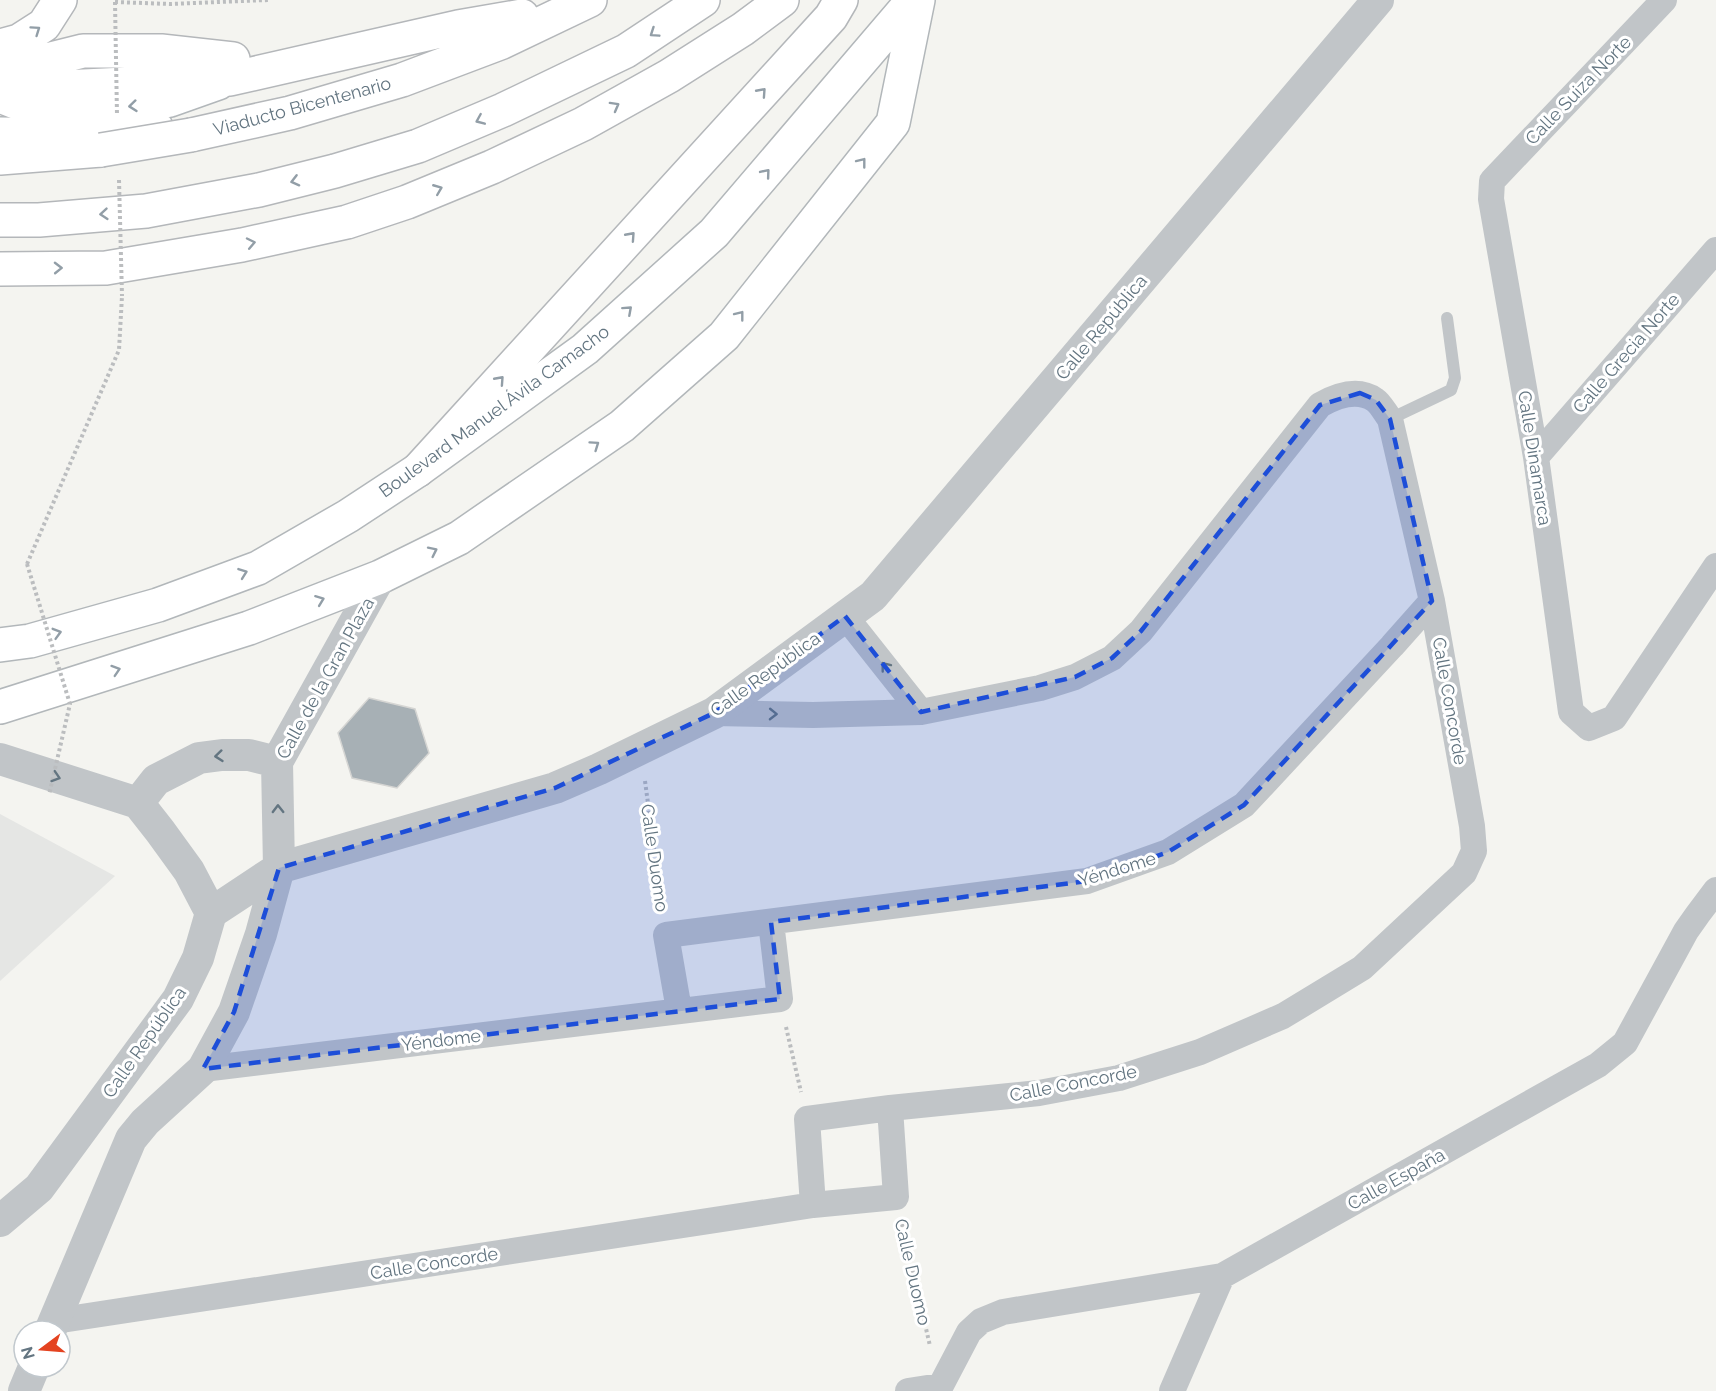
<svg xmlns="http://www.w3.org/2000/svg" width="1716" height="1391" viewBox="0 0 1716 1391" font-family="Raleway,sans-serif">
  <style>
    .built { fill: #e5e6e4 }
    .building { fill: #a7b0b5; stroke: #d5d5d3; stroke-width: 1.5 }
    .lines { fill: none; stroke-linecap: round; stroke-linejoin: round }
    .primary-casing { stroke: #b2b7ba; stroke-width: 36 }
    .trunk-casing { stroke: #b4b7ba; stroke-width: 36 }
    .motorway-casing { stroke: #b4b7ba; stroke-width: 36 }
    .path { stroke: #bbbdbf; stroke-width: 4; stroke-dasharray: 3 3; stroke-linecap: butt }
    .service { stroke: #c1c5c8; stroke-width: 12 }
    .minor { stroke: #c1c5c8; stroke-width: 26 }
    .tertiary { stroke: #c1c5c8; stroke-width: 32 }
    .primary { stroke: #fff; stroke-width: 33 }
    .trunk { stroke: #fff; stroke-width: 33 }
    .motorway { stroke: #fff; stroke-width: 33 }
    .motorway-bridge-casing { stroke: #b4b7ba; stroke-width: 36; stroke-linecap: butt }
    .path-bridge { stroke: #bbbdbf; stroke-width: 4; stroke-dasharray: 3 3; stroke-linecap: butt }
    .motorway-bridge { stroke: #fff; stroke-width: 33 }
    .oneway { stroke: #929ea7 }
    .oneway2 { stroke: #637581 }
    .marked { fill: #1d4ed8; fill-opacity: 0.2; stroke: #1d4ed8; stroke-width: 4.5; stroke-dasharray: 12 8; stroke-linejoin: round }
    .labels { text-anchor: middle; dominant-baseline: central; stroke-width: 6; stroke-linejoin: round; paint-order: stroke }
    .street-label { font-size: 18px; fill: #637581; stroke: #fff }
  </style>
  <rect width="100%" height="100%" fill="#f4f4f0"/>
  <path class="built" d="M 0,814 L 115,876 L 0,981 Z"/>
  <path class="building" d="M 369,698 L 415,709 L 429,753 L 397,788 L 352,778 L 338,733 Z"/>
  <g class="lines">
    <defs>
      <path id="primary" d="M 63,114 L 139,106 L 170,100 L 218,83
        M 0,134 C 52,135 104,134 156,127
        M 0,645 L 30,641 L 158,605 L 258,568 L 348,516 L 418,470 L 585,349 L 714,233 L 913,0
        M 0,707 L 249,628 L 380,577 L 459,538 L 622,426 L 724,336 L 893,123 L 918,0"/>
      <path id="trunk" d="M 0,220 L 39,220 L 146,211 L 259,190 L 335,171 L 418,146 L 503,110 L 626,51 L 703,0
        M 0,269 L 106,268 L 242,245 L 347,222 L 407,202 L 492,167 L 583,124 L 669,76 L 743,29 L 782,0
        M 418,470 L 831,17 L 841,0"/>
      <path id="motorway" d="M 0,46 L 19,41 L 44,25 L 60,0
        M 11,69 L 83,51 L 161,51 L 233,59
        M 0,90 L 230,79 L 458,27 L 522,16
        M 0,96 L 18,103 L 43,116
        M 191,135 L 290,113 L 402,80 L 500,43 L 590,0
        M 0,158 L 101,150"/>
    </defs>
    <use href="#primary" class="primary-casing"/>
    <use href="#trunk" class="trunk-casing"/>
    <use href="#motorway" class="motorway-casing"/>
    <path class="path" d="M 115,2 L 170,4 L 268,0
      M 27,564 L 119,350 L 122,296
      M 645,781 L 662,908
      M 786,1027 L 801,1092
      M 902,1224 L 930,1346"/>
    <path class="service" d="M 1390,419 L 1451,390 L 1455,378 L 1447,318"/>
    <path class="minor" d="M 1664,0 L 1492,181 L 1491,199 L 1536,457 L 1571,712 L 1589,728 L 1614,718 L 1716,566
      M 1536,457 L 1716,250
      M 845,616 L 921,712
      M 714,713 L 813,715 L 921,712 L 1040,688 L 1075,677 L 1112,658 L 1141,631 L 1320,405 C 1336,396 1358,388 1375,400 C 1381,404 1385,413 1390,419 L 1432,601 L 1472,826 L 1474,851 L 1464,873 L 1362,968 L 1283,1016 L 1200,1052 L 1119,1078 L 1039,1093 L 890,1108 L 807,1119 L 813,1205
      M 679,1010 L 666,935 L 1087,881 L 1168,852 L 1244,805 L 1392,646 L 1432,601
      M 203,1069 L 780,999 L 771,922
      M 55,1321 L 813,1205 L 896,1197 L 890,1108
      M 908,1391 L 940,1386
      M 938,1391 L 969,1332 L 981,1321 L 1003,1312 L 1222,1276 L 1598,1065 L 1625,1043 L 1686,931 L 1698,914 L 1716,890
      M 1172,1391 L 1222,1276"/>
    <path class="tertiary" d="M 0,759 L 138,803 L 160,831 L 189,871 L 211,913
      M 138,803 L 156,780 L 199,758 L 222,755 L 249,755 L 277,762
      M 0,1221 L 39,1188 L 178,999 L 198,958 L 211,913 L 279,868 L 555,788 L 599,769 L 714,713 L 873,596 L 1378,0
      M 50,1331 L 131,1139 L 145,1122 L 203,1069 L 234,1012 L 261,934 L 279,868 L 277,762 L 380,577
      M 24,1391 L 34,1367"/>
    <use href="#primary" class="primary"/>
    <use href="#trunk" class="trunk"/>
    <use href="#motorway" class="motorway"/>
    <defs>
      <path id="motorway-bridge" d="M 101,150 L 191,135"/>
    </defs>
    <use href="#motorway-bridge" class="motorway-bridge-casing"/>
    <path class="path-bridge" d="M 115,2 L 117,115
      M 119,180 L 122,296
      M 27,564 L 70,704 L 49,795"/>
    <use href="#motorway-bridge" class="motorway-bridge"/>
  </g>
  <defs><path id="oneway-chevron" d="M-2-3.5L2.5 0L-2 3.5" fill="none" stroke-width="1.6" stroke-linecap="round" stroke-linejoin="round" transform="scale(1.5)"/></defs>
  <g class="oneway">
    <use href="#oneway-chevron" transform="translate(36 30) rotate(-35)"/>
    <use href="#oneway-chevron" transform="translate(654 33) rotate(146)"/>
    <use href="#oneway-chevron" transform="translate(762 92) rotate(-48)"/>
    <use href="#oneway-chevron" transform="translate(133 106) rotate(174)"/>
    <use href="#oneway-chevron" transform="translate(615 106) rotate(-29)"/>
    <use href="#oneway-chevron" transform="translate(480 120) rotate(157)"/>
    <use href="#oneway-chevron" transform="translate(862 162) rotate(-52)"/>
    <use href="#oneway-chevron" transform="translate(766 173) rotate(-50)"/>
    <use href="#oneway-chevron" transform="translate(295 181) rotate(166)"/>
    <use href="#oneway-chevron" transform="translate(438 189) rotate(-22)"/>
    <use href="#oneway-chevron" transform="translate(104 214) rotate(175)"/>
    <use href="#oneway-chevron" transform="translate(631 236) rotate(-48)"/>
    <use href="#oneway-chevron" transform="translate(251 243) rotate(-12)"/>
    <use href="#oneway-chevron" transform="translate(58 268) rotate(-1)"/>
    <use href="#oneway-chevron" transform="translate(628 310) rotate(-42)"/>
    <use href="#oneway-chevron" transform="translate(740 315) rotate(-52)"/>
    <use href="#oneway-chevron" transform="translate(500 380) rotate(-48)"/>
    <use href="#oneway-chevron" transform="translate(595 445) rotate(-35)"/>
    <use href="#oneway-chevron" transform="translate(433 551) rotate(-26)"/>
    <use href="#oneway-chevron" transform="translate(243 573) rotate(-20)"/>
    <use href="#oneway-chevron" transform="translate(320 600) rotate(-21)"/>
    <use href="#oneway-chevron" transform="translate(57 633) rotate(-16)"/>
    <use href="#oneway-chevron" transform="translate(116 670) rotate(-18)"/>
  </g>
  <g class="oneway2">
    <use href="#oneway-chevron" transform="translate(885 666) rotate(-128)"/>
    <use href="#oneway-chevron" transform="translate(773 714) rotate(1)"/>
    <use href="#oneway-chevron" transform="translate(219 756) rotate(174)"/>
    <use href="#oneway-chevron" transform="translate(56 777) rotate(18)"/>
    <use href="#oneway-chevron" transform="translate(278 809) rotate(-91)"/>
  </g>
  <path class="marked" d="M 1360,393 L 1376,400 L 1390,419 L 1432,601 L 1244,805 L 1168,852 L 1087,881 L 771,922 L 780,999 L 203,1069 L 234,1012 L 279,868 L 555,788 L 714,713 L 845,616 L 921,712 L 1075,677 L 1112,658 L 1141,631 L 1320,405 Z"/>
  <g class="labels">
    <g class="street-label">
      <text transform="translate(1578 90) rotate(-46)">Calle Suiza Norte</text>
      <text transform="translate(302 106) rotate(-15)">Viaducto Bicentenario</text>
      <text transform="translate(1101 327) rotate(-50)">Calle República</text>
      <text transform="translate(1626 353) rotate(-49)">Calle Grecia Norte</text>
      <text transform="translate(494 411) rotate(-36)">Boulevard Manuel Ávila Camacho</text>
      <text transform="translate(1535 458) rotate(81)">Calle Dinamarca</text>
      <text transform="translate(765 674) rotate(-36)">Calle República</text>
      <text transform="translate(325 678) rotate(-61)">Calle de la Gran Plaza</text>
      <text transform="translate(1450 701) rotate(80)">Calle Concorde</text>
      <text transform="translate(655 858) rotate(82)">Calle Duomo</text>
      <text transform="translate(1117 869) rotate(-17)">Yéndome</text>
      <text transform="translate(441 1040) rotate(-7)">Yéndome</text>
      <text transform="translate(144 1042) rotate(-55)">Calle República</text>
      <text transform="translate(1073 1083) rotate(-11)">Calle Concorde</text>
      <text transform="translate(1396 1179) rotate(-29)">Calle España</text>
      <text transform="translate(434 1263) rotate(-9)">Calle Concorde</text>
      <text transform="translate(913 1272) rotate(77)">Calle Duomo</text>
    </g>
  </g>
  <g transform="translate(42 1349) rotate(254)"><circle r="28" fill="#ffffff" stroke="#c1c8cd" stroke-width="1.5"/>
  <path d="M0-4.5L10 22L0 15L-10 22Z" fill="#e44320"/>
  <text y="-9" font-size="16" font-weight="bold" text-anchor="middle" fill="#637581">N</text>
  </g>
</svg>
